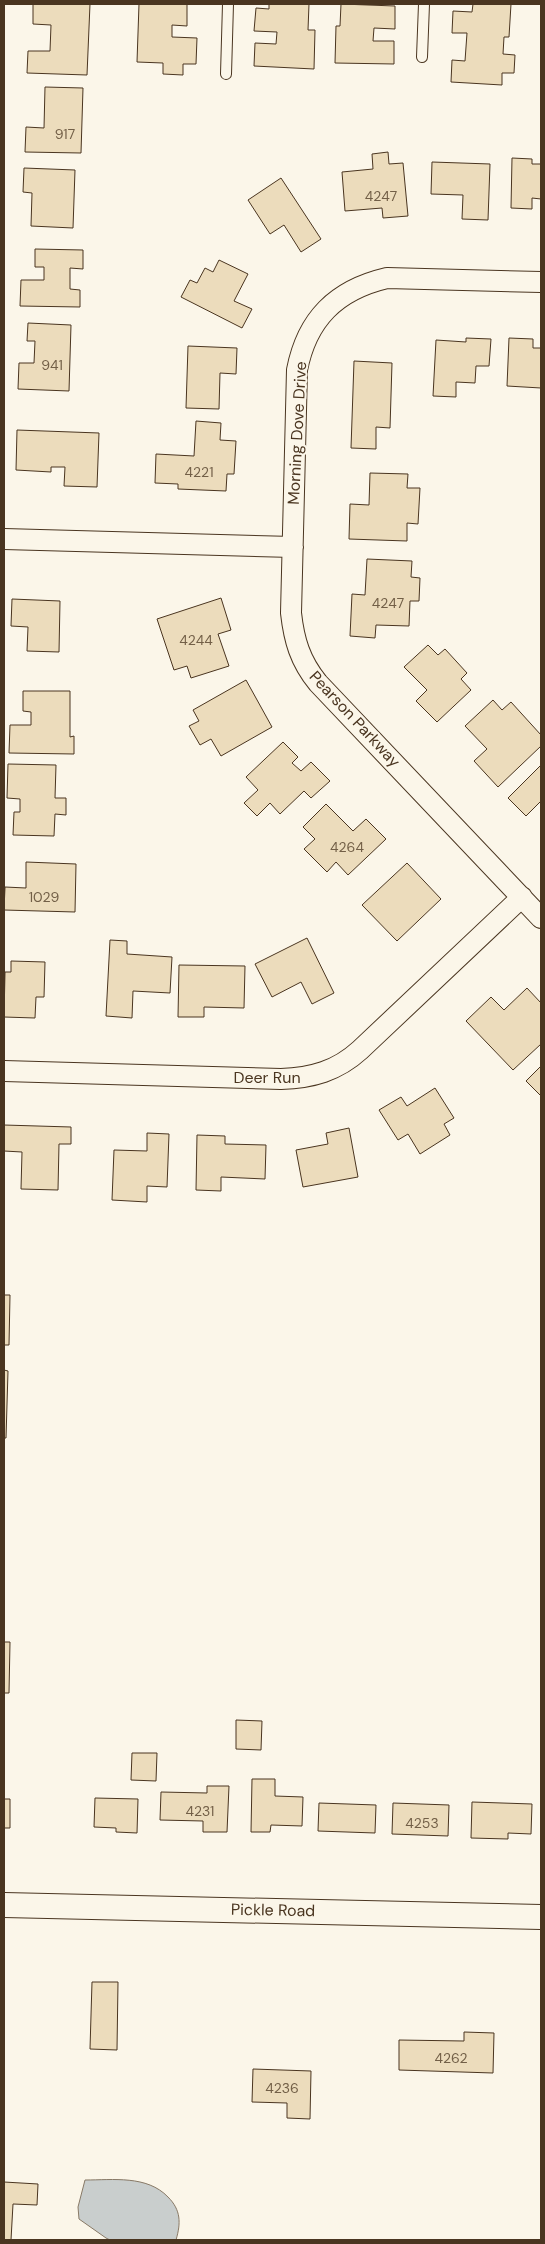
<svg xmlns="http://www.w3.org/2000/svg" width="545" height="2244" viewBox="0 0 545 2244" font-family="'DM Sans',sans-serif">
  <style>
    .water { fill: #c9cecd; stroke: #887966 }
    .building { fill: #ecdcbc; stroke: #4a3520 }
    .lines { fill: none; stroke-linecap: round; stroke-linejoin: round }
    .service-casing { stroke: #4a3520; stroke-width: 12 }
    .minor-casing { stroke: #4a3520; stroke-width: 22 }
    .tertiary-casing { stroke: #4a3520; stroke-width: 26 }
    .service { stroke: #fbf6e9; stroke-width: 10 }
    .minor { stroke: #fbf6e9; stroke-width: 20 }
    .tertiary { stroke: #fbf6e9; stroke-width: 24 }
    .labels { text-anchor: middle; dominant-baseline: central; stroke-width: 4; stroke-linejoin: round; paint-order: stroke }
    .number-label { font-size: 14px; fill: #725f47 }
    .street-label { font-size: 16px; fill: #4a3520; stroke: #fbf6e9 }
  </style>
  <rect width="100%" height="100%" fill="#fbf6e9"/>
  <path class="water" d="M 85,2180 C 113,2180 147,2175 168,2197 C 181,2210 181,2223 176,2240 L 110,2240 L 106,2238 L 79,2219 L 78,2207 Z"/>
  <path class="building" d="M 33,4 L 90,4 L 87,75 L 27,73 L 28,51 L 50,51 L 51,25 L 33,24 Z
    M 139,4 L 187,4 L 187,26 L 172,25 L 172,37 L 197,38 L 196,64 L 183,64 L 183,75 L 163,74 L 163,63 L 137,62 Z
    M 269,4 L 309,4 L 308,30 L 315,30 L 314,69 L 254,66 L 255,43 L 276,44 L 277,32 L 254,31 L 256,8 L 269,9 Z
    M 341,4 L 395,6 L 395,29 L 374,28 L 373,41 L 394,41 L 394,64 L 335,63 L 336,26 L 340,26 Z
    M 473,4 L 511,4 L 509,37 L 504,37 L 503,54 L 515,55 L 514,73 L 502,73 L 502,85 L 451,82 L 452,60 L 465,61 L 467,33 L 452,33 L 453,11 L 472,12 Z
    M 45,87 L 83,88 L 81,153 L 25,152 L 26,127 L 44,128 Z
    M 388,152 L 389,164 L 403,163 L 408,216 L 383,218 L 382,208 L 345,211 L 342,172 L 373,169 L 372,154 Z
    M 512,158 L 532,159 L 532,164 L 541,164 L 541,199 L 532,198 L 532,209 L 511,208 Z
    M 432,162 L 490,164 L 488,220 L 462,219 L 463,195 L 431,194 Z
    M 24,168 L 75,170 L 73,228 L 31,226 L 32,193 L 23,192 Z
    M 281,178 L 321,239 L 301,252 L 284,225 L 270,234 L 248,200 Z
    M 35,249 L 83,250 L 83,269 L 70,268 L 70,289 L 80,290 L 80,307 L 20,306 L 21,280 L 44,280 L 44,267 L 35,267 Z
    M 219,260 L 248,274 L 234,301 L 252,309 L 242,328 L 181,297 L 190,280 L 197,283 L 205,268 L 213,272 Z
    M 28,323 L 71,325 L 69,391 L 18,389 L 19,363 L 34,363 L 35,341 L 27,341 Z
    M 466,338 L 491,339 L 489,366 L 476,366 L 475,383 L 456,382 L 456,397 L 433,396 L 436,340 L 466,342 Z
    M 509,338 L 533,339 L 533,348 L 541,348 L 541,388 L 507,386 Z
    M 188,346 L 237,348 L 236,374 L 220,373 L 219,409 L 186,408 Z
    M 354,361 L 392,363 L 390,428 L 376,427 L 376,449 L 351,448 Z
    M 196,421 L 221,423 L 220,440 L 236,441 L 234,474 L 227,474 L 226,491 L 178,489 L 178,484 L 155,483 L 156,454 L 194,456 Z
    M 17,430 L 99,433 L 97,487 L 64,486 L 65,467 L 51,467 L 51,472 L 16,470 Z
    M 370,473 L 408,474 L 407,488 L 420,488 L 418,524 L 407,523 L 407,541 L 349,539 L 350,504 L 369,505 Z
    M 367,559 L 412,561 L 411,577 L 420,578 L 419,601 L 410,601 L 409,626 L 376,625 L 375,638 L 350,636 L 352,594 L 365,595 Z
    M 221,598 L 231,630 L 218,634 L 229,666 L 191,678 L 187,666 L 174,670 L 157,619 Z
    M 12,599 L 60,601 L 59,652 L 27,651 L 28,627 L 11,626 Z
    M 428,645 L 438,655 L 445,649 L 467,673 L 461,679 L 471,690 L 437,722 L 416,701 L 427,690 L 404,667 Z
    M 246,680 L 272,727 L 221,756 L 211,739 L 200,745 L 189,726 L 199,721 L 193,710 Z
    M 23,691 L 70,691 L 70,737 L 74,736 L 74,754 L 9,753 L 10,725 L 31,725 L 31,712 L 23,711 Z
    M 493,700 L 502,710 L 511,702 L 541,735 L 541,746 L 498,787 L 474,761 L 487,749 L 465,726 Z
    M 283,742 L 298,757 L 292,763 L 301,771 L 311,762 L 330,781 L 311,798 L 304,791 L 280,814 L 270,803 L 257,816 L 244,803 L 258,790 L 246,777 Z
    M 8,764 L 56,765 L 55,798 L 66,798 L 66,815 L 55,814 L 54,836 L 13,835 L 14,812 L 20,812 L 20,799 L 7,798 Z
    M 541,765 L 541,801 L 526,816 L 508,798 Z
    M 326,804 L 353,831 L 366,819 L 386,839 L 348,875 L 336,862 L 327,872 L 304,849 L 315,839 L 303,827 Z
    M 26,862 L 76,864 L 75,912 L 4,910 L 5,887 L 26,888 Z
    M 407,863 L 441,899 L 397,941 L 362,905 Z
    M 307,938 L 334,993 L 312,1004 L 301,982 L 272,997 L 255,964 Z
    M 110,940 L 127,941 L 127,954 L 172,957 L 170,993 L 133,991 L 132,1018 L 106,1016 Z
    M 11,961 L 45,962 L 44,997 L 36,997 L 35,1018 L 4,1017 L 5,972 L 11,972 Z
    M 179,965 L 245,966 L 244,1008 L 204,1007 L 204,1017 L 178,1017 Z
    M 527,988 L 541,1003 L 541,1044 L 513,1070 L 466,1021 L 491,997 L 504,1010 Z
    M 541,1066 L 541,1096 L 526,1081 Z
    M 435,1088 L 454,1118 L 444,1124 L 450,1135 L 420,1154 L 408,1134 L 398,1140 L 379,1110 L 401,1097 L 407,1106 Z
    M 4,1125 L 71,1127 L 71,1144 L 59,1144 L 58,1190 L 21,1189 L 22,1152 L 4,1151 Z
    M 349,1128 L 358,1177 L 303,1187 L 296,1150 L 328,1144 L 326,1133 Z
    M 147,1133 L 169,1134 L 167,1187 L 147,1186 L 147,1202 L 112,1200 L 114,1150 L 147,1151 Z
    M 197,1135 L 225,1136 L 225,1144 L 266,1145 L 265,1179 L 221,1177 L 221,1191 L 196,1190 Z
    M 4,1295 L 10,1295 L 9,1345 L 4,1345 Z
    M 4,1370 L 8,1371 L 6,1438 L 4,1438 Z
    M 4,1642 L 10,1642 L 9,1693 L 4,1693 Z
    M 236,1720 L 262,1721 L 261,1750 L 236,1749 Z
    M 132,1753 L 157,1753 L 156,1781 L 131,1780 Z
    M 252,1779 L 275,1779 L 275,1796 L 303,1797 L 302,1826 L 271,1825 L 270,1832 L 251,1832 Z
    M 207,1786 L 229,1786 L 227,1832 L 203,1832 L 203,1821 L 160,1820 L 161,1792 L 207,1793 Z
    M 95,1798 L 138,1799 L 137,1833 L 116,1832 L 116,1828 L 94,1827 Z
    M 4,1799 L 10,1799 L 10,1828 L 4,1828 Z
    M 472,1802 L 532,1804 L 531,1834 L 508,1833 L 508,1839 L 471,1838 Z
    M 319,1803 L 376,1805 L 375,1833 L 318,1831 Z
    M 393,1803 L 449,1805 L 448,1836 L 392,1834 Z
    M 92,1982 L 118,1982 L 117,2050 L 90,2049 Z
    M 464,2032 L 494,2033 L 493,2073 L 399,2070 L 399,2040 L 464,2041 Z
    M 253,2069 L 311,2071 L 310,2119 L 287,2118 L 287,2103 L 252,2102 Z
    M 4,2182 L 38,2184 L 37,2205 L 13,2204 L 11,2240 L 4,2240 Z"/>
  <g class="lines">
    <defs>
      <path id="service" d="M 422,57 L 424,4
        M 226,74 L 228,4"/>
      <path id="minor" d="M 541,282 L 387,278 C 336,290 307,319 297,370 L 291,613 C 294,640 300,661 318,683 L 541,918
        M 4,539 L 293,547
        M 4,1071 L 281,1079 C 312,1078 337,1071 360,1050 L 522,897"/>
      <path id="tertiary" d="M 4,1905 L 541,1917"/>
    </defs>
    <use href="#service" class="service-casing"/>
    <use href="#minor" class="minor-casing"/>
    <use href="#tertiary" class="tertiary-casing"/>
    <use href="#service" class="service"/>
    <use href="#minor" class="minor"/>
    <use href="#tertiary" class="tertiary"/>
  </g>
  <g class="labels">
    <g class="number-label">
      <text x="65" y="134">917</text>
      <text x="381" y="196">4247</text>
      <text x="52" y="365">941</text>
      <text x="199" y="472">4221</text>
      <text x="388" y="603">4247</text>
      <text x="196" y="640">4244</text>
      <text x="347" y="847">4264</text>
      <text x="44" y="897">1029</text>
      <text x="200" y="1811">4231</text>
      <text x="422" y="1823">4253</text>
      <text x="451" y="2058">4262</text>
      <text x="282" y="2088">4236</text>
    </g>
    <g class="street-label">
      <text transform="translate(297 433) rotate(-87)">Morning Dove Drive</text>
      <text transform="translate(355 719) rotate(47)">Pearson Parkway</text>
      <text x="267" y="1077">Deer Run</text>
      <text transform="translate(273 1910) rotate(1)">Pickle Road</text>
    </g>
  </g>
  <rect width="545" height="2244" fill="none" stroke="#4a3520" stroke-width="10"/>
</svg>
